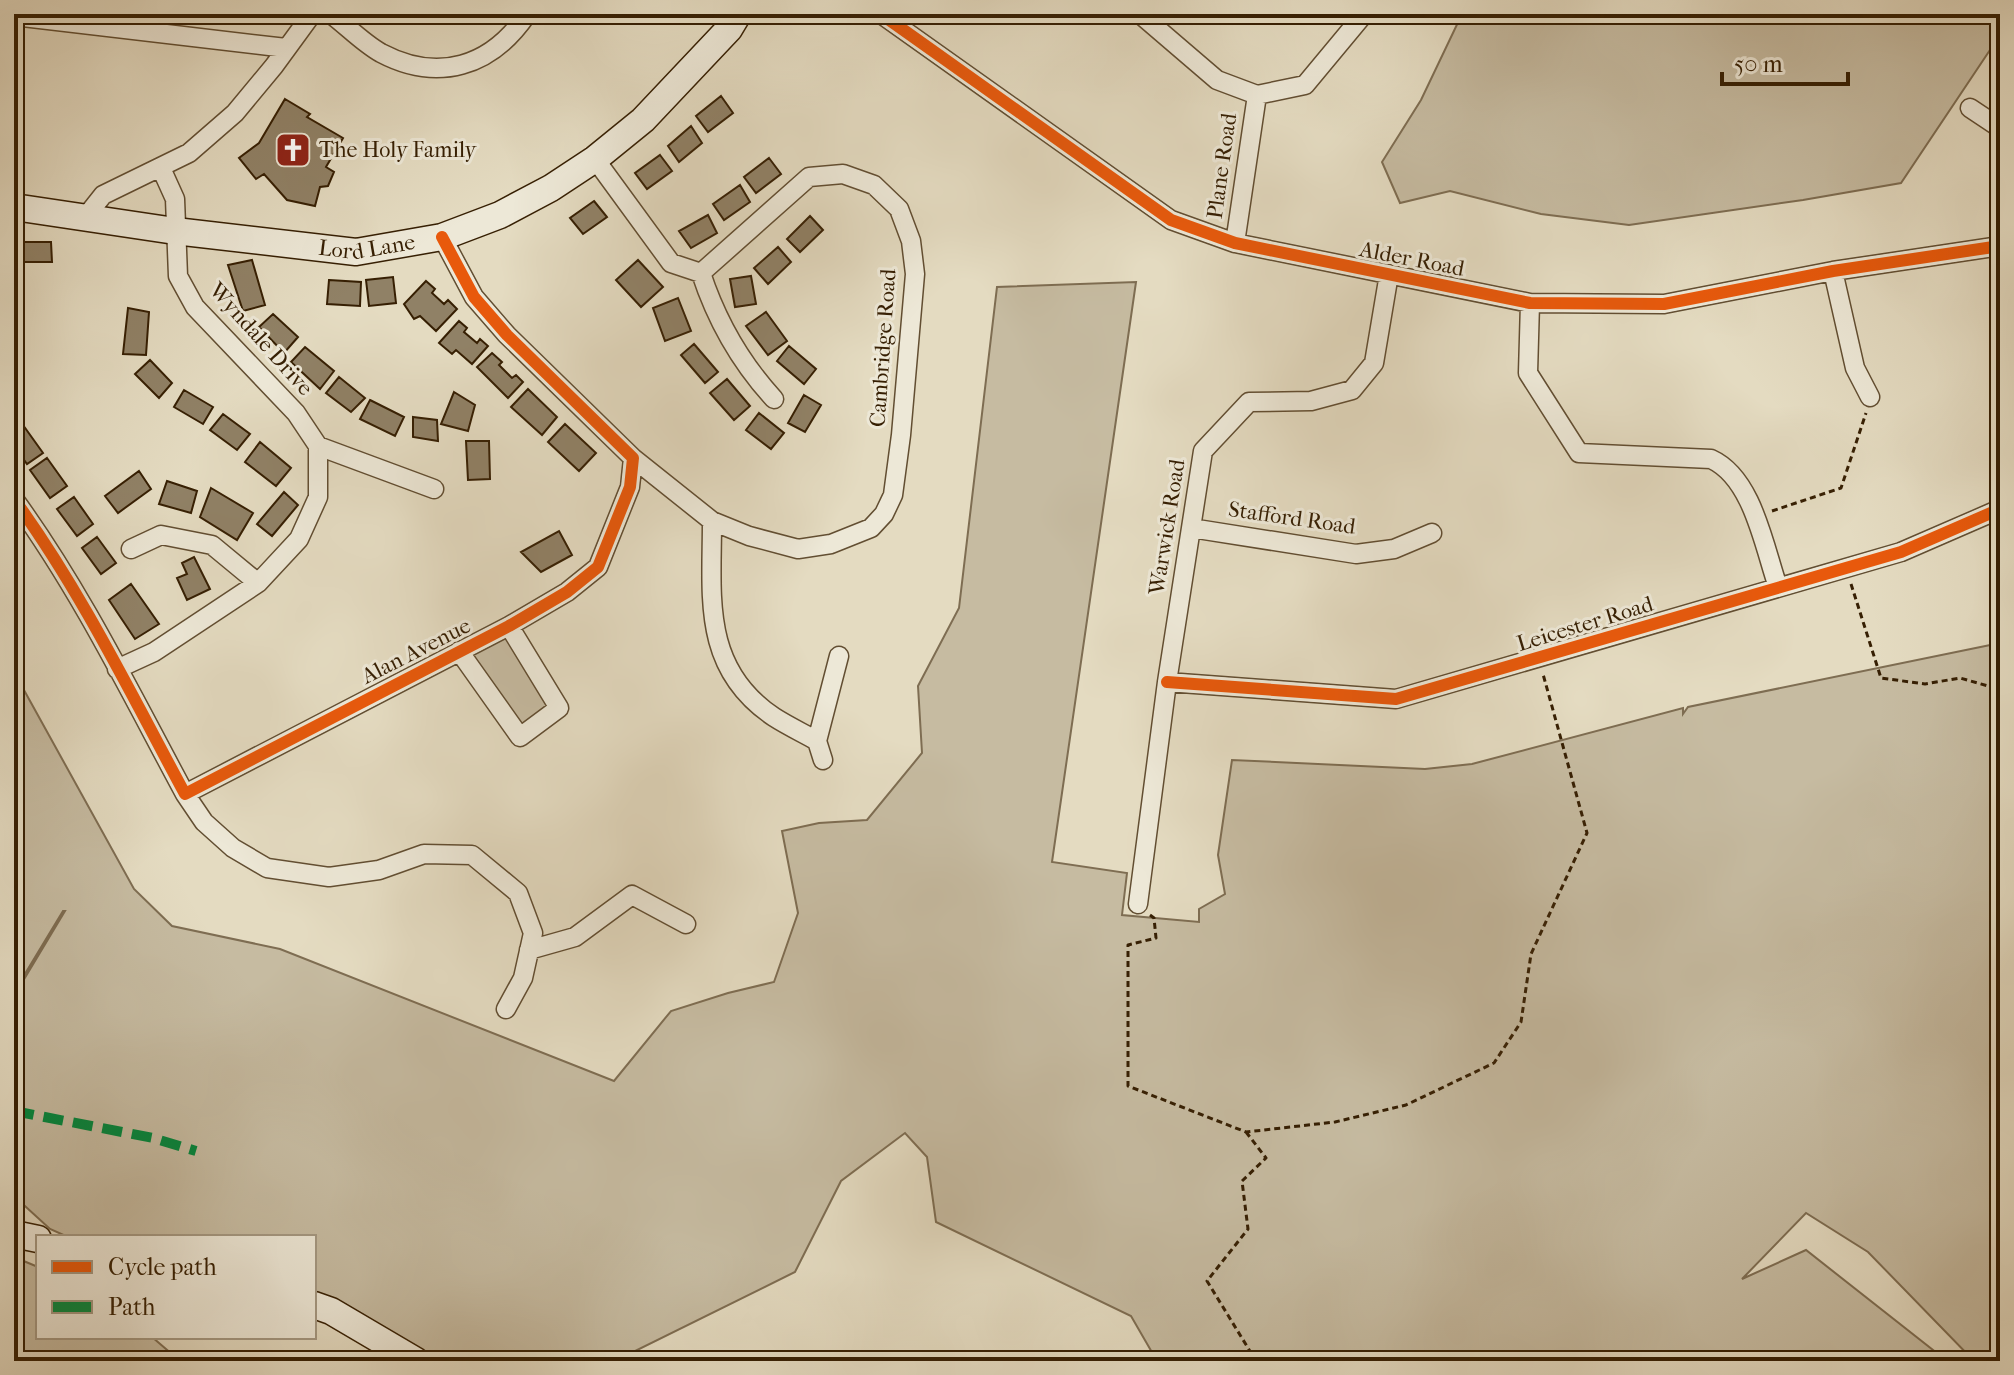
<svg xmlns="http://www.w3.org/2000/svg" width="2014" height="1375" viewBox="0 0 2014 1375" font-family="'IM FELL French Canon',serif">
  <style>
    .green { fill: #c6bba1; stroke: #7e6d52; stroke-width: 2 }
    .building { fill: #908166; stroke: #361f03; stroke-width: 2 }
    .lines { fill: none; stroke-linecap: round; stroke-linejoin: round }
    .street-casing { stroke: #624e32; stroke-width: 21 }
    .secondary-casing { stroke: #361f03; stroke-width: 29 }
    .path { stroke: #361f03; stroke-width: 3; stroke-dasharray: 6 4; stroke-linecap: butt }
    .street { stroke: #ede8d7; stroke-width: 18 }
    .secondary { stroke: #ede8d7; stroke-width: 26 }
    .quiet { stroke: #00873e; stroke-width: 10; stroke-dasharray: 20 10; stroke-linecap: butt }
    .cycleway-casing { stroke: #ede8d7; stroke-width: 17 }
    .cycleway { stroke: #e8590c; stroke-width: 12 }
    .labels { text-anchor: middle; dominant-baseline: central; stroke-width: 6; stroke-linejoin: round; paint-order: stroke }
    .poi-label { font-size: 22px; fill: #361f03; stroke: #ede8d7; text-anchor: start }
    .street-label { font-size: 22px; fill: #361f03; stroke: #ede8d7 }
  </style>
  <rect width="100%" height="100%" fill="#e4dbc1"/>
  <filter id="stains"><feTurbulence type="fractalNoise" baseFrequency=".0025" numOctaves="4"/><feColorMatrix values="0 0 0 0 .2 0 0 0 0 .09 0 0 0 0 .02 0 0 0 .5 -.17"/></filter>
  <radialGradient id="worn" r=".72"><stop offset=".6" stop-color="#630" stop-opacity="0"/><stop offset="1" stop-color="#630" stop-opacity=".3"/></radialGradient>
  <path class="green" d="M 1462,14 L 2000,14 L 2000,35 L 1901,183 L 1803,200 L 1629,225 L 1541,214 L 1450,191 L 1400,203 L 1382,162 L 1421,100 Z
    M 1136,282 L 1052,862 L 1127,873 L 1122,915 L 1199,922 L 1199,909 L 1225,894 L 1218,855 L 1232,760 L 1425,769 L 1472,764 L 1683,708 L 1683,714 L 1688,707 L 2000,643 L 2000,1361 L 1974,1361 L 1868,1252 L 1806,1213 L 1742,1279 L 1806,1250 L 1947,1361 L 1157,1361 L 1131,1316 L 936,1222 L 927,1157 L 905,1133 L 841,1181 L 795,1272 L 615,1361 L 439,1361 L 314,1290 L 314,1237 L 68,1237 L 50,1229 L 14,1196 L 14,996 L 65,911 L 63,911 L 14,992 L 14,672 L 134,889 L 172,926 L 280,949 L 614,1081 L 671,1011 L 728,993 L 774,982 L 798,913 L 782,831 L 819,823 L 867,820 L 922,753 L 918,686 L 959,608 L 997,287 Z
    M 506,631 L 550,706 L 526,729 L 514,721 L 464,651 Z
    M 14,1257 L 38,1267 L 38,1337 L 152,1337 L 173,1355 L 264,1361 L 14,1361 Z"/>
  <path class="building" d="M 721,96 L 733,113 L 708,132 L 696,116 Z
    M 285,99 L 310,114 L 307,117 L 343,138 L 326,167 L 334,172 L 328,186 L 320,187 L 315,206 L 287,200 L 264,174 L 256,179 L 239,158 L 259,143 Z
    M 691,126 L 702,143 L 679,162 L 668,146 Z
    M 660,155 L 672,171 L 647,189 L 635,173 Z
    M 769,158 L 781,174 L 756,193 L 744,177 Z
    M 740,185 L 750,202 L 724,220 L 713,204 Z
    M 594,201 L 607,217 L 583,234 L 570,218 Z
    M 708,215 L 717,233 L 691,248 L 679,231 Z
    M 810,216 L 823,230 L 800,252 L 787,239 Z
    M 19,242 L 51,242 L 52,262 L 21,262 Z
    M 778,247 L 791,262 L 768,284 L 754,268 Z
    M 252,260 L 265,305 L 243,311 L 228,265 Z
    M 638,260 L 663,287 L 641,307 L 616,280 Z
    M 751,276 L 756,304 L 735,307 L 730,279 Z
    M 393,277 L 396,303 L 369,306 L 366,280 Z
    M 329,280 L 361,282 L 360,306 L 327,304 Z
    M 426,281 L 435,289 L 432,293 L 444,304 L 448,300 L 457,309 L 436,331 L 420,316 L 414,319 L 404,304 Z
    M 678,298 L 691,331 L 665,341 L 653,308 Z
    M 128,308 L 149,312 L 146,355 L 123,354 Z
    M 766,312 L 787,341 L 768,355 L 746,326 Z
    M 273,314 L 298,337 L 284,353 L 259,327 Z
    M 459,321 L 467,328 L 464,332 L 477,343 L 480,339 L 488,346 L 472,364 L 456,350 L 452,354 L 439,343 Z
    M 694,344 L 718,372 L 705,383 L 681,355 Z
    M 789,346 L 816,369 L 804,384 L 777,361 Z
    M 305,347 L 334,371 L 320,389 L 291,362 Z
    M 492,353 L 502,362 L 499,365 L 512,378 L 516,375 L 523,382 L 508,398 L 477,367 Z
    M 150,360 L 172,383 L 159,398 L 135,374 Z
    M 339,377 L 365,398 L 351,412 L 326,393 Z
    M 727,379 L 750,406 L 734,420 L 710,393 Z
    M 528,389 L 557,417 L 542,435 L 511,407 Z
    M 184,390 L 213,407 L 203,424 L 174,407 Z
    M 454,392 L 475,405 L 468,431 L 441,424 Z
    M 804,395 L 821,405 L 805,432 L 788,423 Z
    M 370,400 L 404,417 L 395,436 L 360,419 Z
    M 759,413 L 784,433 L 771,449 L 746,430 Z
    M 223,414 L 250,434 L 237,450 L 210,430 Z
    M 413,417 L 437,420 L 438,441 L 413,437 Z
    M 565,424 L 596,453 L 579,471 L 548,442 Z
    M 23,425 L 43,453 L 27,464 L 14,446 L 14,431 Z
    M 466,441 L 489,441 L 490,479 L 468,480 Z
    M 260,442 L 291,468 L 276,486 L 245,462 Z
    M 47,458 L 67,486 L 50,498 L 30,470 Z
    M 139,471 L 151,489 L 118,513 L 105,496 Z
    M 167,481 L 197,491 L 191,513 L 159,504 Z
    M 211,488 L 253,513 L 237,540 L 200,517 Z
    M 284,492 L 298,505 L 272,536 L 257,524 Z
    M 74,497 L 93,524 L 77,536 L 57,509 Z
    M 559,531 L 572,555 L 541,572 L 521,552 Z
    M 97,537 L 116,563 L 101,574 L 82,548 Z
    M 194,557 L 210,589 L 187,600 L 177,578 L 187,574 L 182,563 Z
    M 131,584 L 159,624 L 135,639 L 109,600 Z"/>
  <g class="lines">
    <defs>
      <path id="street" d="M 331,14 C 347,26 363,43 381,53 C 438,83 491,67 527,14
        M 881,14 L 1171,220 L 1235,243 L 1530,303 L 1664,304 L 1833,271 L 2000,246
        M 1140,14 L 1217,80 L 1257,95 L 1305,85 L 1364,14
        M 14,16 L 286,48
        M 1970,108 L 2000,128
        M 595,159 L 671,263 L 701,273 L 809,177 L 843,174 L 874,185 L 899,209 L 911,241 L 915,274 L 901,435 L 893,495 L 884,514 L 871,528 L 831,544 L 798,549 L 749,536 L 712,521 L 633,458
        M 84,219 L 103,195 L 189,153 L 235,113 L 274,66 L 312,14
        M 1235,243 L 1257,95
        M 1833,271 L 1855,368 L 1870,397
        M 701,273 C 717,322 740,362 774,399
        M 1530,303 L 1528,373 L 1579,453 L 1711,459 C 1753,478 1764,547 1778,587
        M 318,446 L 434,489
        M 14,499 C 81,591 131,694 185,794 L 509,626 L 567,592 L 598,567 L 630,487 L 633,458 L 507,335 L 474,297 L 442,237
        M 712,521 C 712,597 701,668 774,717 C 788,726 803,733 817,741
        M 1191,528 L 1356,554 L 1394,549 L 1432,533
        M 131,549 L 161,535 L 212,545 L 258,583
        M 459,651 L 520,737 L 559,708 L 509,626
        M 117,669 L 154,652 L 258,583 L 299,539 L 318,497 L 318,446 L 296,413 L 195,307 L 178,276 L 175,199 L 161,168
        M 1167,682 L 1396,699 L 1901,552 L 2000,509
        M 823,760 L 817,741 L 839,656
        M 185,794 L 204,822 L 233,848 L 267,868 L 329,877 L 379,870 L 424,854 L 472,855 L 518,893 L 533,933 L 523,978 L 506,1009
        M 1138,904 L 1167,682 L 1203,451 L 1249,402 L 1311,401 L 1352,390 L 1374,363 L 1389,274
        M 529,950 L 575,937 L 632,895 L 686,924"/>
      <g id="secondary">
        <path id="s1" d="M 14,207 L 175,231 L 356,252 L 442,237 L 500,215 L 551,188 L 595,159 L 643,120 L 729,29 L 738,14"/>
        <path d="M 14,1234 L 38,1239"/>
        <path d="M 314,1305 L 331,1311 L 416,1361"/>
      </g>
    </defs>
    <use href="#street" class="street-casing"/>
    <use href="#secondary" class="secondary-casing"/>
    <path class="path" d="M 1772,511 L 1841,488 L 1866,413
      M 1851,584 L 1881,678 L 1925,684 L 1960,678 L 1988,686 L 2000,680
      M 1150,915 L 1154,918 L 1156,938 L 1128,945 L 1128,1086 L 1246,1132 L 1335,1122 L 1406,1105 L 1494,1063 L 1521,1022 L 1531,954 L 1587,833 L 1543,674
      M 1246,1132 L 1266,1158 L 1242,1181 L 1248,1229 L 1207,1281 L 1256,1361"/>
    <use href="#street" class="street"/>
    <use href="#secondary" class="secondary"/>
    <path class="quiet" d="M 14,1111 L 153,1138 L 196,1151"/>
    <defs>
      <path id="cycleway" d="M 881,14 L 1171,220 L 1235,243 L 1530,303 L 1664,304 L 1833,271 L 2000,246
        M 14,499 C 81,591 131,694 185,794 L 509,626 L 567,592 L 598,567 L 630,487 L 633,458 L 507,335 L 474,297 L 442,237
        M 1167,682 L 1396,699 L 1901,552 L 2000,509"/>
    </defs>
    <use href="#cycleway" class="cycleway-casing"/>
    <use href="#cycleway" class="cycleway"/>
  </g>
  <defs>
    <symbol id="church-square" viewBox="-11 -11 22 22"><rect x="-9" y="-9" width="18" height="18" rx="4" fill="#8f2418" stroke="#ede8d7"/><path d="M-1.2-6h2.4v3.5h3.3v2.4h-3.3V6h-2.4V-.1h-3.3v-2.4h3.3Z" fill="#fff"/></symbol>
  </defs>
  <g fill-rule="evenodd">
    <use href="#church-square" x="273" y="130" width="40" height="40"/>
  </g>
  <g class="labels">
    <g class="poi-label">
      <text x="319" y="150">The Holy Family</text>
    </g>
    <g class="street-label">
      <text transform="translate(1222 166) rotate(-82)">Plane Road</text>
      <text stroke="none"><textPath href="#s1" startOffset="356">Lord Lane</textPath></text>
      <text transform="translate(1412 259) rotate(11)">Alder Road</text>
      <text transform="translate(261 339) rotate(48)">Wyndale Drive</text>
      <text transform="translate(883 348) rotate(-86)">Cambridge Road</text>
      <text transform="translate(1292 518) rotate(8)">Stafford Road</text>
      <text transform="translate(1167 527) rotate(-81)">Warwick Road</text>
      <text transform="translate(1585 624) rotate(-17)">Leicester Road</text>
      <text transform="translate(416 651) rotate(-27)">Alan Avenue</text>
    </g>
  </g>
  <rect width="2014" height="1375" fill="none" stroke="#e4dbc1" stroke-width="48"/>
  <rect x="16" y="16" width="1982" height="1343" fill="none" stroke="#361f03" stroke-width="4"/>
  <rect x="24" y="24" width="1966" height="1327" fill="none" stroke="#361f03" stroke-width="2"/>
  <rect x="36" y="1235" width="280" height="104" fill="#ede8d7" stroke="#a49882" stroke-width="2"/>
  <rect x="52" y="1261" width="40" height="12" fill="#e8590c" stroke="#a49882" stroke-width="2"/>
  <text x="108" y="1275" font-size="24" fill="#361f03">Cycle path</text>
  <rect x="52" y="1301" width="40" height="12" fill="#00873e" stroke="#a49882" stroke-width="2"/>
  <text x="108" y="1315" font-size="24" fill="#361f03">Path</text>
  <path d="M1722 72v12h126v-12" fill="none" stroke="#361f03" stroke-width="4"/>
  <text x="1734" y="72" font-size="24" fill="#361f03" stroke="#ede8d7" stroke-width="6" paint-order="stroke">50 m</text>
  <rect width="100%" height="100%" filter="url(#stains)"/>
  <rect width="100%" height="100%" fill="url(#worn)"/>
</svg>
